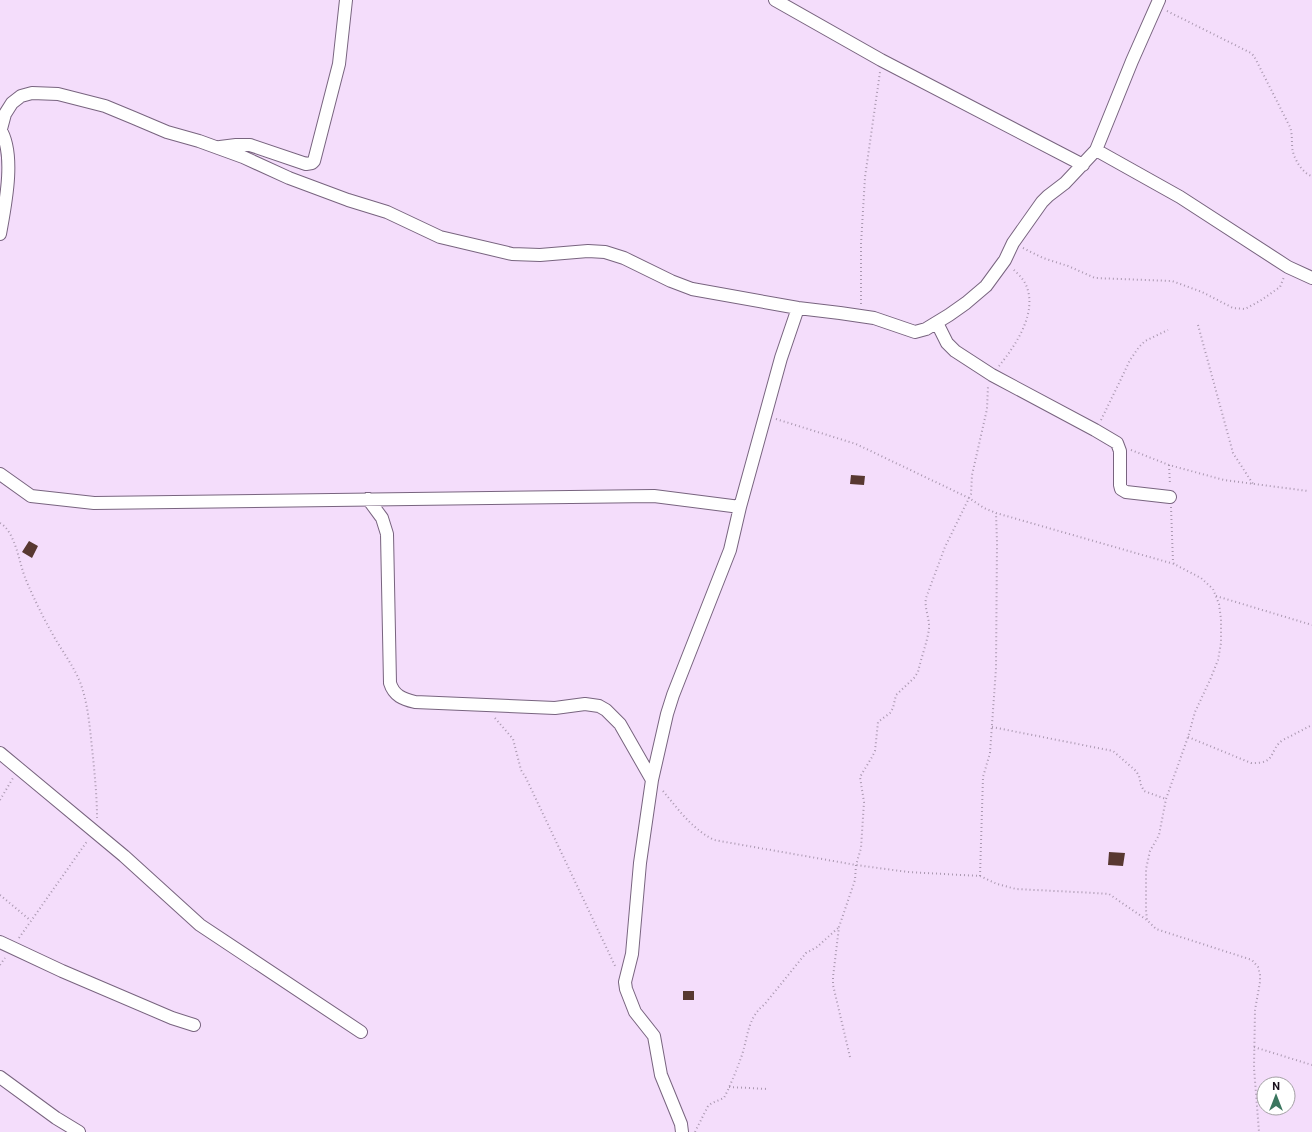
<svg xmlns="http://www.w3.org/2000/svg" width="1312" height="1132" viewBox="0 0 1312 1132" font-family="Roboto,sans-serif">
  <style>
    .building { fill: #583831 }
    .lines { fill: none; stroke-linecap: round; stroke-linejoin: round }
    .minor-casing { stroke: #78647f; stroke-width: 14 }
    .path { stroke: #aa98b0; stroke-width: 2; stroke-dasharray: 1 3; stroke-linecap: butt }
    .minor { stroke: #fff; stroke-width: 12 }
  </style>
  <rect width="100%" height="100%" fill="#f4ddfb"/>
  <path class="building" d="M 851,475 L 865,476 L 864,485 L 850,484 Z
    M 29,541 L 38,546 L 32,558 L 22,552 Z
    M 1109,852 L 1125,853 L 1123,866 L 1108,865 Z
    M 683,991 L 694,991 L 694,1000 L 683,1000 Z"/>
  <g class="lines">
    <defs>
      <path id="minor" d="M 775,0 L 881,60 L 1083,165
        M 0,129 C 16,154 5,206 0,234
        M 1,129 L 5,114 L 12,103 L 21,96 L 32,93 L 58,94 L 105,106 L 134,118 L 167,132 L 199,141 L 243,157 L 289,178 L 348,200 L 387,212 L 440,237 L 512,254 L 540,255 L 588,251 L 605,252 L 624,258 L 671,281 L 692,289 L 798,308 L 840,313 L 874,318 L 915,332 L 926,329 L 949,315 L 966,303 L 986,286 L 1005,260 L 1013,243 L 1042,202 L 1048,196 L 1065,183 L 1096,150 L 1132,61 L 1159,0
        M 220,147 L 236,145 L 250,145 L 306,164 L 312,163 L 314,161 L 339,64 L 346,0
        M 1096,150 L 1180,197 L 1288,267 L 1312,278
        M 937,323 L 947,343 L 955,351 L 992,375 L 1095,430 L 1117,443 L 1120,451 L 1120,485 L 1121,489 L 1126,492 L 1170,497
        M 0,474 L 31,496 L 94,503 L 654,496 L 740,507
        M 368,499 L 382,518 L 387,534 L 390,683 C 394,696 403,699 415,702 L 555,708 L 585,704 L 599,706 L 606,710 L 620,724 L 652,780
        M 0,753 L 124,856 L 200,925 L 361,1032
        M 0,942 L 62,971 L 172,1018 L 194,1025
        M 0,1077 L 56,1118 L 79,1132
        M 682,1132 L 681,1124 L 661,1075 L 654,1036 L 635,1012 L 626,989 L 625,982 L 632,954 L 640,863 L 652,780 L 667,714 L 673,695 L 730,550 L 740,507 L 781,358 L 798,308"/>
    </defs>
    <use href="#minor" class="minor-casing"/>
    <path class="path" d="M 1167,11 L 1251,53 L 1254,56 L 1290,127 C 1293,135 1291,144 1293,152 C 1295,160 1303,174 1312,176
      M 1023,248 L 1043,258 L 1068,266 L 1095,278 L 1172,281 L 1202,292 L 1233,308 L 1245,309 L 1260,301 L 1280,287 L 1284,277
      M 861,304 L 861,244 L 865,177 L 880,72
      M 1198,325 L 1233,453 L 1253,484
      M 999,366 C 1016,345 1038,312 1026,285 C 1023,278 1017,273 1012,268
      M 776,419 L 856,444 L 969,498 L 984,508 L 996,513 L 1174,564
      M 1101,420 L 1121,379 L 1130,360 L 1139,347 L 1145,341 L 1168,330
      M 1131,450 L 1169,465 L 1224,480 L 1308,491
      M 1169,465 L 1170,485
      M 1171,507 L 1173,562 L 1174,564 L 1201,578 L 1213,589 L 1219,604 L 1221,619 L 1221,643 L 1218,660 L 1210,680 L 1195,712 L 1188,737 L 1166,799 L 1159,835 L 1150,851 L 1146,869 L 1146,910 L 1147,920 L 1156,929 L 1252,960 L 1258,967 L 1260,975 L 1260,982 L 1255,1010 L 1254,1068 L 1259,1132
      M 0,523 C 16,532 19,564 26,580 C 34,599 43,617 53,635 C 62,651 73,665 80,682 C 89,706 90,732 93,757 C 95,778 97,798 97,818
      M 1216,596 L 1312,625
      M 495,718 L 513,739 L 521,770 L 526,778 L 616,968
      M 992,727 L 1113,751 L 1136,771 L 1139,776 L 1141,785 L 1144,791 L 1166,799
      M 1188,737 L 1251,763 C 1278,764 1268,750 1283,740 L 1312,725
      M 663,791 C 678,809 692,829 714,840 L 856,865 L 908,872 L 980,876 L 997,884 L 1016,889 L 1095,893 L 1109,894 L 1147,920
      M 0,800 L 13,778
      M 980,876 L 983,777 L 990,753 L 996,668 L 997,542 L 996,513
      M 0,895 L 30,920
      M 19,938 L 88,840
      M 0,965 L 5,958
      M 1254,1047 L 1312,1065
      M 850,1057 L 833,985 L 833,977 L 839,927 L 855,880 L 856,865 L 861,848 L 864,802 L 860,777 L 872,757 L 875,751 L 878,722 L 890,713 L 893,708 L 896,695 L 914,678 L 918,672 C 921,658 927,643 929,629 C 930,619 924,608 926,598 L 945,547 L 971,494 L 972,475 L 987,409 L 988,386
      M 729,1087 L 768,1089
      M 695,1132 L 708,1106 L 712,1103 L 724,1098 C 731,1084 737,1069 742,1055 C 748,1036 748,1017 764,1005 L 806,953 L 817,947 L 838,928"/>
    <use href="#minor" class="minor"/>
  </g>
  <g transform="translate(1276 1096)"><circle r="19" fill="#ffffff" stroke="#a3a0a4"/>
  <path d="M0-3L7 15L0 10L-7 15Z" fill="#3b765f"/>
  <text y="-6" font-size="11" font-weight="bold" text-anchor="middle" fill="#19111c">N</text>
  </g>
</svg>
